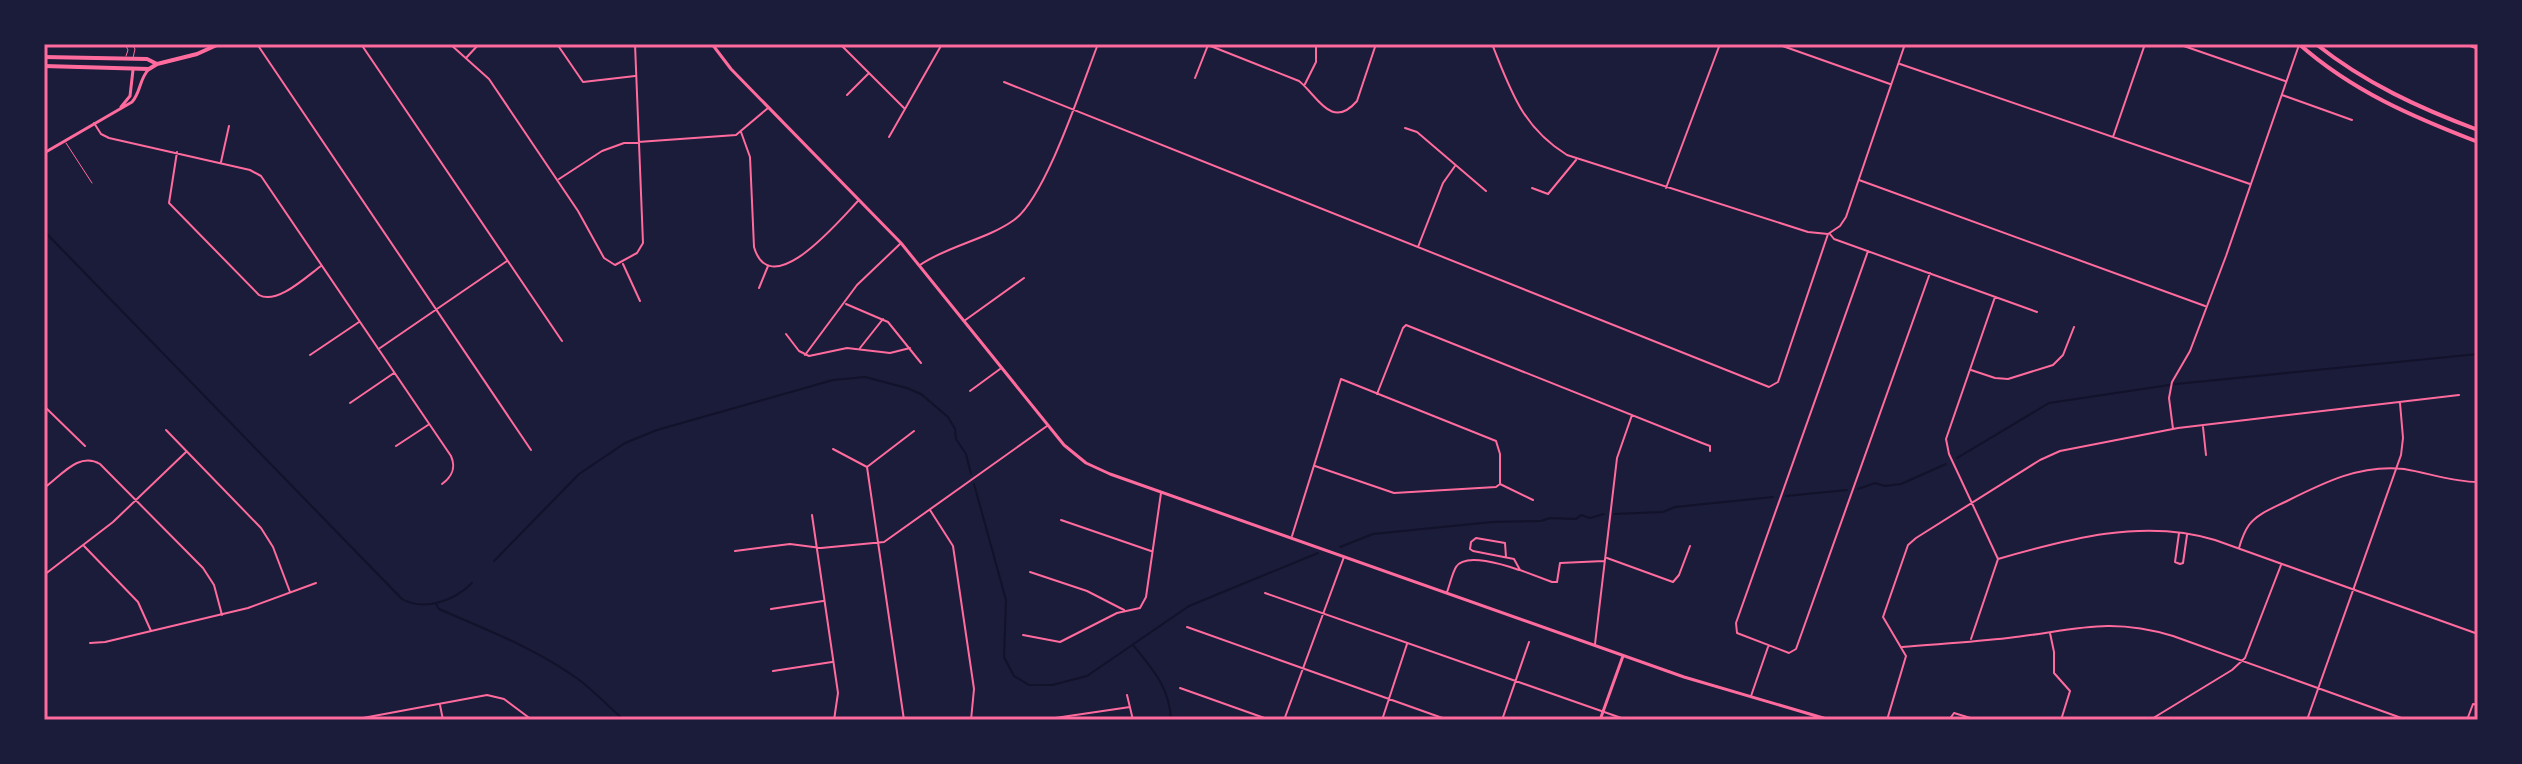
<svg xmlns="http://www.w3.org/2000/svg" width="2522" height="764" viewBox="0 0 2522 764" font-family="'Work Sans',sans-serif">
  <style>
    .lines { fill: none; stroke-linecap: round; stroke-linejoin: round }
    .stream { stroke: #12122b; stroke-width: 2 }
    .service { stroke: #ff6b9d; stroke-width: 1 }
    .minor { stroke: #ff6b9d; stroke-width: 2 }
    .tertiary { stroke: #ff6b9d; stroke-width: 3 }
    .secondary { stroke: #ff6b9d; stroke-width: 3 }
    .trunk { stroke: #ff6b9d; stroke-width: 4 }
    .motorway { stroke: #ff6b9d; stroke-width: 4 }
    .neatline { fill: none; stroke: #ff6b9d; stroke-width: 3 }
  </style>
  <rect width="100%" height="100%" fill="#1b1b3a"/>
  <g class="lines">
    <path class="stream" d="M 44,231 L 402,599 C 425,612 455,600 472,583
      M 1957,458 L 2049,403 L 2176,384 L 2478,354
      M 974,484 L 1006,600 L 1004,657 L 1014,676 L 1029,685 L 1052,685 L 1087,676 L 1189,606 L 1318,553
      M 1858,489 L 1875,483 L 1885,486 L 1901,484 L 1946,464
      M 1786,496 L 1847,490
      M 1614,514 L 1663,512 L 1675,507 L 1773,497
      M 1340,547 L 1373,534 L 1492,522 L 1541,521 L 1550,518 L 1576,519 L 1581,515 L 1590,518 L 1604,514
      M 494,561 L 579,474 L 625,443 L 657,430 L 833,380 L 865,377 L 907,388 L 921,394 L 948,417 L 955,429 L 956,439 L 966,454 L 971,474
      M 436,604 L 439,609 C 487,630 535,648 578,679 C 594,691 609,707 624,720
      M 1133,645 C 1152,668 1170,688 1171,720"/>
    <path class="service" d="M 125,44 L 128,50 L 126,56
      M 132,44 L 135,49 L 133,58
      M 66,143 L 92,183"/>
    <path class="minor" d="M 257,44 L 531,450
      M 361,44 L 562,341
      M 450,44 L 489,79 L 578,211 L 604,258 L 615,265 L 637,253 L 643,243 L 635,44
      M 557,44 L 583,82 L 635,76
      M 840,44 L 904,108
      M 1492,44 C 1511,91 1522,127 1567,155 L 1808,232 L 1828,234 L 1840,226 L 1846,217 L 1905,44
      M 1777,44 L 1890,84
      M 2178,44 L 2285,81
      M 2465,44 L 2478,49
      M 1208,45 L 1299,81 C 1317,95 1331,131 1357,101 L 1376,44
      M 466,58 L 479,44
      M 1900,64 L 2250,184
      M 1195,78 L 1208,45
      M 1004,82 L 1769,387 L 1778,382 L 1828,234
      M 1305,84 L 1316,62 L 1316,44
      M 847,95 L 868,74
      M 2282,95 L 2352,120
      M 94,123 L 101,134 L 109,138 L 250,170 L 261,176 L 451,456 C 456,467 452,477 442,484
      M 1405,128 L 1417,132 L 1486,191
      M 741,132 L 750,157 L 754,247 C 771,305 842,217 859,200
      M 889,137 L 942,44
      M 2113,137 L 2145,44
      M 177,152 L 169,203 L 259,295 C 277,305 306,277 321,266
      M 221,162 L 229,126
      M 559,179 L 602,151 L 624,143 L 736,135 L 768,108
      M 1859,180 L 2205,306
      M 1532,188 L 1548,194 L 1576,160
      M 1666,188 L 1720,44
      M 1830,234 L 1834,239 L 2037,312
      M 1418,247 L 1443,183 L 1455,166
      M 1868,251 L 1736,623 L 1737,633 L 1789,653 L 1796,649 L 1930,273
      M 623,264 L 640,301
      M 920,265 C 949,245 986,240 1014,220 C 1046,197 1082,85 1098,44
      M 759,288 L 768,266
      M 846,304 L 888,322 L 921,363
      M 964,321 L 1024,278
      M 786,334 L 799,351 L 809,356 L 847,348 L 890,353 L 910,348
      M 380,348 L 507,261
      M 860,348 L 883,319
      M 310,355 L 359,322
      M 805,355 L 857,285 L 900,244
      M 1971,370 L 1995,378 L 2008,379 L 2053,365 L 2063,355 L 2074,327
      M 970,391 L 1000,369
      M 1377,394 L 1403,328 L 1406,325 L 1702,443 L 1710,446 L 1710,451
      M 350,403 L 394,373
      M 44,406 L 85,446
      M 2203,427 L 2206,455
      M 2173,429 L 2169,398 L 2172,382 L 2190,351 L 2226,256 L 2299,45
      M 166,430 L 261,528 L 273,547 L 290,592
      M 396,446 L 428,425
      M 833,449 L 867,467
      M 1315,466 L 1394,493 L 1496,487 L 1500,484 L 1533,500
      M 44,488 C 61,476 79,451 100,464 L 203,568 L 214,585 L 222,615
      M 930,510 L 953,546 L 974,689 L 971,720
      M 812,515 L 838,693 L 834,720
      M 1061,520 L 1151,551
      M 2179,533 L 2175,562 L 2180,564 L 2183,563 L 2187,535
      M 1292,536 L 1341,379 L 1496,441 L 1500,454 L 1500,484
      M 84,546 L 138,602 L 151,631
      M 2239,548 C 2241,541 2244,532 2249,525 C 2257,514 2273,508 2285,502 C 2323,483 2360,464 2404,469 C 2429,473 2452,482 2478,482
      M 735,551 L 790,544 L 821,548 L 884,542 L 1047,426
      M 1506,557 L 1505,543 L 1476,538 L 1471,542 L 1470,549 L 1473,551 L 1514,559 L 1520,570 L 1552,582 L 1557,582 L 1560,563 L 1604,561
      M 1607,558 L 1673,582 L 1679,575 L 1690,546
      M 1998,559 C 2067,539 2144,518 2215,540 L 2478,634
      M 1030,572 L 1087,591 L 1124,610
      M 44,575 L 113,522 L 186,452
      M 1447,592 C 1450,584 1452,574 1456,567 C 1465,552 1505,565 1519,570
      M 1265,593 L 1627,720
      M 771,609 L 823,601
      M 1187,627 L 1448,720
      M 2050,633 L 2054,652 L 2054,673 L 2070,691 L 2061,720
      M 1023,635 L 1060,642 L 1117,613 L 1140,608 L 1146,597 L 1161,493
      M 1971,639 L 1998,559 L 1949,454 L 1946,439 L 1995,297
      M 90,643 L 105,642 L 248,608 L 316,583
      M 1595,644 L 1617,458 L 1632,415
      M 1902,647 C 1937,644 1973,642 2008,638 C 2072,631 2107,616 2173,636 L 2407,720
      M 773,671 L 832,662
      M 1180,688 L 1270,720
      M 1127,695 L 1133,720
      M 1751,696 L 1768,647
      M 440,705 L 443,720
      M 1055,718 L 1130,707
      M 352,720 L 487,695 L 504,699 L 532,720
      M 904,720 L 867,467 L 914,431
      M 1284,720 L 1344,557
      M 1382,720 L 1407,644
      M 1502,720 L 1529,642
      M 1887,720 L 1906,656 L 1883,617 L 1908,545 L 1916,538 L 2040,460 L 2060,451 L 2178,428 L 2459,395
      M 1949,720 L 1954,713 L 1977,720
      M 2150,720 L 2232,670 L 2245,658 L 2281,565
      M 2307,720 L 2401,455 L 2403,438 L 2400,403
      M 2467,720 L 2473,704 L 2478,705"/>
    <path class="tertiary" d="M 121,107 L 130,96 L 133,70
      M 44,153 L 132,102 C 141,92 139,79 149,69
      M 1600,720 L 1623,656"/>
    <path class="secondary" d="M 712,44 L 731,69 L 901,243 L 1064,445 L 1086,463 L 1110,474 L 1684,677 L 1830,720"/>
    <path class="trunk" d="M 44,57 L 147,59 L 157,64
      M 44,66 L 149,69 L 157,64 L 197,54 L 219,44"/>
    <path class="motorway" d="M 2299,44 C 2352,91 2413,117 2478,142
      M 2316,44 C 2365,83 2419,108 2478,130"/>
  </g>
  <rect width="2522" height="764" fill="none" stroke="#1b1b3a" stroke-width="92"/>
  <rect x="46" y="46" width="2430" height="672" class="neatline"/>
</svg>
